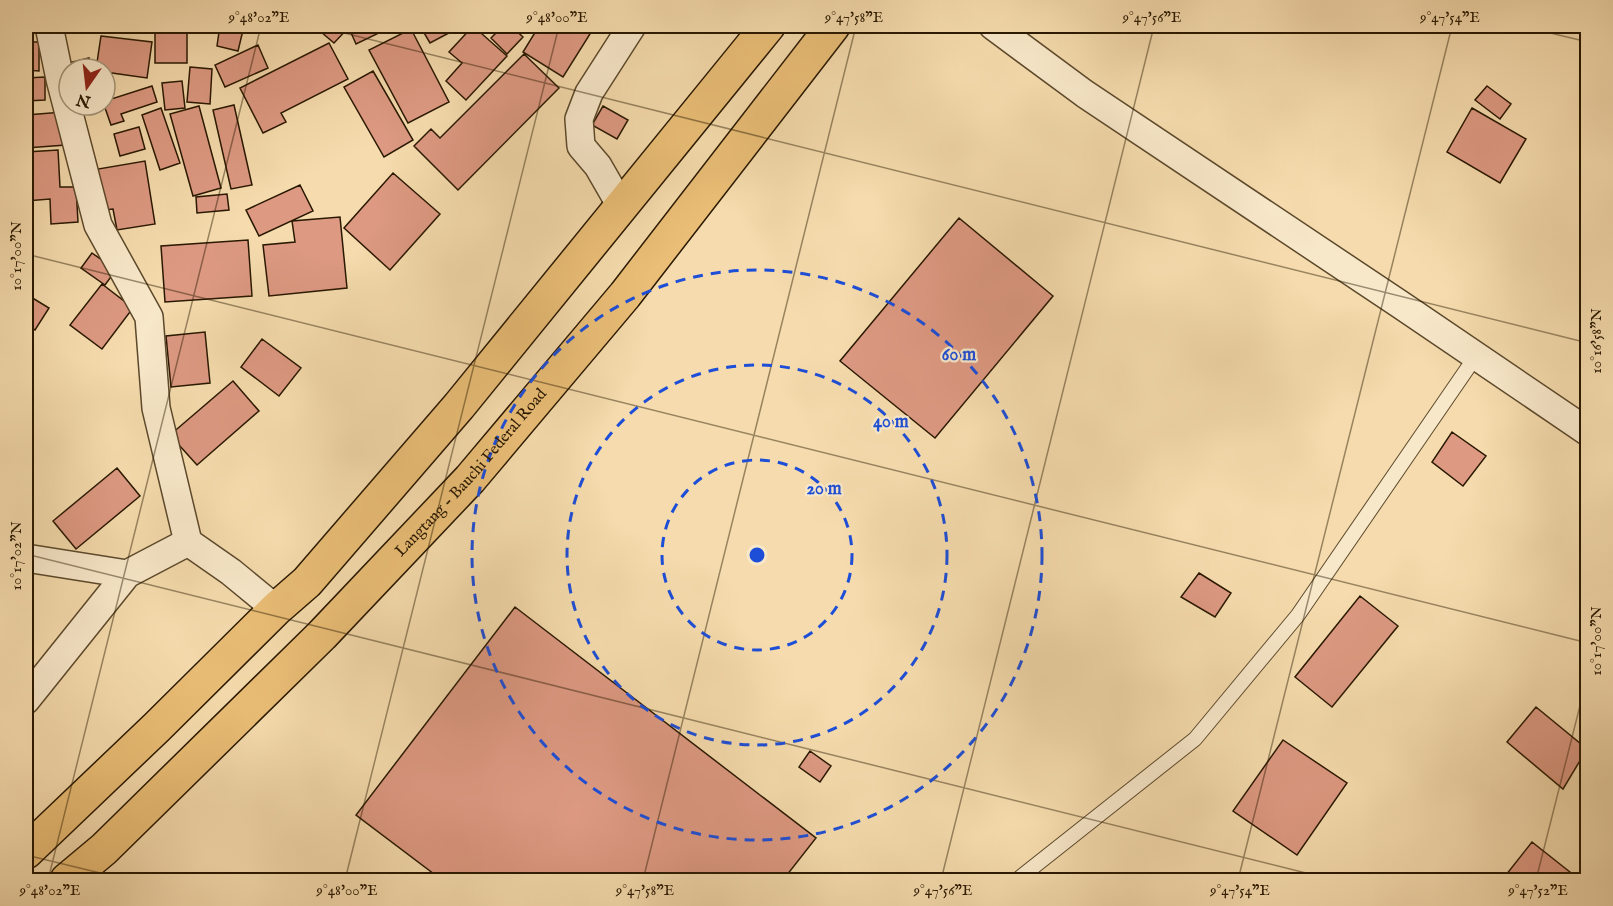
<svg xmlns="http://www.w3.org/2000/svg" width="1613" height="906" viewBox="0 0 1613 906" font-family="'IM FELL English',serif">
  <style>
    .building { fill: #dd9982; stroke: #291800; stroke-width: 1.5 }
    .lines { fill: none; stroke-linecap: round; stroke-linejoin: round }
    .lane-casing { stroke: #5c492b; stroke-width: 16 }
    .street-casing { stroke: #5c492b; stroke-width: 30 }
    .primary-casing { stroke: #291800; stroke-width: 36 }
    .lane { stroke: #f8e8ca; stroke-width: 14 }
    .street { stroke: #f8e8ca; stroke-width: 27 }
    .primary { stroke: #eabe76; stroke-width: 33 }
    .ticks { fill: none; stroke: #291800; stroke-width: 1.5; stroke-opacity: 0.45 }
    .ring { fill: none; stroke: #1d4ed8; stroke-width: 3; stroke-dasharray: 10 8 }
    .labels { text-anchor: middle; dominant-baseline: central; stroke-width: 4.5; stroke-linejoin: round; paint-order: stroke }
    .street-label { font-size: 16px; fill: #291800; stroke: #f8e8ca }
    .centre { fill: #1d4ed8; stroke: #f8e8ca; stroke-width: 3 }
    .ring-label { font-size: 18px; text-anchor: middle; font-weight: bold; fill: #1d4ed8; stroke: #f8e8ca; stroke-width: 4.5; stroke-linejoin: round; paint-order: stroke }
    .neatline { fill: none; stroke: #291800; stroke-width: 2 }
    .ticks-label { font-size: 15px; text-anchor: middle; fill: #291800 }
  </style>
  <rect width="100%" height="100%" fill="#f5dbad"/>
  <filter id="stains"><feTurbulence type="fractalNoise" baseFrequency=".00333" numOctaves="4"/><feColorMatrix values="0 0 0 0 .2 0 0 0 0 .09 0 0 0 0 .02 0 0 0 .5 -.17"/></filter>
  <radialGradient id="worn" r=".72"><stop offset=".6" stop-color="#630" stop-opacity="0"/><stop offset="1" stop-color="#630" stop-opacity=".3"/></radialGradient>
  <path class="building" d="M 155,26 L 187,26 L 187,63 L 155,63 Z
    M 193,26 L 244,26 L 238,51 L 217,46 L 219,32 Z
    M 314,26 L 350,26 L 334,43 Z
    M 355,26 L 378,26 L 381,32 L 356,44 L 349,28 Z
    M 420,26 L 462,26 L 430,43 Z
    M 473,26 L 507,56 L 466,100 L 446,81 L 462,63 L 449,52 Z
    M 503,26 L 511,26 L 523,37 L 507,54 L 491,38 Z
    M 539,26 L 595,26 L 563,77 L 523,52 Z
    M 411,29 L 449,102 L 408,123 L 369,50 Z
    M 101,36 L 152,42 L 147,78 L 105,72 L 105,69 L 96,69 Z
    M 26,42 L 39,42 L 39,71 L 26,70 Z
    M 329,43 L 348,79 L 281,113 L 286,122 L 263,133 L 240,88 Z
    M 258,45 L 268,68 L 225,87 L 215,65 Z
    M 524,54 L 559,88 L 458,190 L 414,146 L 431,129 L 440,138 Z
    M 89,58 L 91,69 L 69,69 L 65,64 Z
    M 190,67 L 212,69 L 210,104 L 187,102 Z
    M 373,71 L 413,140 L 384,157 L 344,87 Z
    M 45,77 L 45,100 L 26,101 L 26,78 Z
    M 182,81 L 185,108 L 165,110 L 162,83 Z
    M 152,86 L 157,102 L 121,114 L 124,121 L 111,125 L 104,105 L 105,101 Z
    M 1487,86 L 1511,104 L 1500,119 L 1475,100 Z
    M 234,105 L 252,185 L 231,189 L 213,110 Z
    M 199,106 L 221,188 L 193,196 L 170,114 Z
    M 603,106 L 628,120 L 617,139 L 592,125 Z
    M 161,108 L 180,163 L 160,170 L 142,115 Z
    M 1472,108 L 1526,139 L 1500,183 L 1447,152 Z
    M 63,112 L 66,145 L 26,148 L 26,115 Z
    M 139,127 L 145,149 L 120,156 L 114,134 Z
    M 58,150 L 60,187 L 76,187 L 78,222 L 51,224 L 50,199 L 26,201 L 26,152 Z
    M 145,161 L 155,224 L 117,230 L 113,209 L 104,210 L 98,169 Z
    M 393,173 L 440,214 L 390,270 L 344,228 Z
    M 300,185 L 313,211 L 259,236 L 246,210 Z
    M 227,194 L 229,210 L 197,213 L 196,197 Z
    M 340,217 L 347,288 L 269,296 L 263,245 L 295,242 L 292,221 Z
    M 959,218 L 1053,296 L 935,438 L 840,361 Z
    M 248,240 L 252,296 L 165,302 L 161,246 Z
    M 92,253 L 116,270 L 105,285 L 81,268 Z
    M 102,284 L 133,308 L 102,349 L 70,325 Z
    M 26,294 L 49,308 L 35,330 L 26,325 Z
    M 205,332 L 210,383 L 171,387 L 166,336 Z
    M 262,339 L 301,368 L 279,396 L 241,367 Z
    M 233,381 L 259,411 L 197,465 L 170,435 Z
    M 1452,432 L 1486,456 L 1463,486 L 1432,462 Z
    M 117,468 L 140,496 L 76,549 L 53,521 Z
    M 1199,573 L 1231,593 L 1215,617 L 1181,597 Z
    M 1360,596 L 1398,626 L 1332,707 L 1295,677 Z
    M 515,607 L 816,838 L 783,880 L 442,880 L 356,815 Z
    M 1536,707 L 1587,749 L 1563,789 L 1507,742 Z
    M 1283,740 L 1347,783 L 1297,855 L 1233,811 Z
    M 810,751 L 831,766 L 820,782 L 799,767 Z
    M 1532,842 L 1580,880 L 1502,880 Z"/>
  <g class="lines">
    <defs>
      <path id="lane" d="M 1017,880 L 1195,739 L 1298,615 L 1476,356"/>
      <path id="street" d="M 49,26 L 60,79 L 98,225 L 149,317 L 156,408 L 188,542 L 231,572 L 276,609
        M 993,26 L 1085,94 L 1401,305 L 1588,432
        M 621,206 L 598,166 L 581,146 L 579,119 L 589,93 L 632,26
        M 26,558 L 127,574
        M 26,700 L 127,574 L 188,542"/>
      <g id="primary">
        <path d="M 26,852 L 157,727 L 276,609 L 307,582 L 459,406 L 768,26"/>
        <path id="s1" d="M 67,880 L 104,849 L 322,635 L 470,479 L 625,295 L 833,26"/>
      </g>
    </defs>
    <use href="#lane" class="lane-casing"/>
    <use href="#street" class="street-casing"/>
    <use href="#primary" class="primary-casing"/>
    <use href="#lane" class="lane"/>
    <use href="#street" class="street"/>
    <use href="#primary" class="primary"/>
  </g>
  <path class="ticks" d="M 316,26 L 1588,343M 1521,26 L 1588,42M 26,254 L 1588,643M 26,554 L 1334,880M 26,855 L 129,880M 48,880 L 261,26M 345,880 L 559,26M 643,880 L 856,26M 941,880 L 1154,26M 1238,880 L 1452,26M 1536,880 L 1588,674"/>
  <g class="ring">
    <circle cx="757" cy="555" r="95"/>
    <circle cx="757" cy="555" r="190"/>
    <circle cx="757" cy="555" r="285"/>
  </g>
  <g class="labels">
    <g class="street-label">
      <text stroke="none"><textPath href="#s1" startOffset="574">Langtang - Bauchi Federal Road</textPath></text>
    </g>
  </g>
  <circle cx="757" cy="555" r="9" class="centre"/>
  <g class="ring-label">
    <text x="959" y="360">60 m</text>
    <text x="891" y="427">40 m</text>
    <text x="824" y="494">20 m</text>
  </g>
  <rect width="1613" height="906" fill="none" stroke="#f5dbad" stroke-width="66"/>
  <g transform="translate(87 87) rotate(194)"><circle r="28" fill="#f8e8ca" stroke="#a59579" stroke-width="1.5"/>
  <path d="M0-4.5L10 22L0 15L-10 22Z" fill="#8f2418"/>
  <text y="-9" font-size="16" font-weight="bold" text-anchor="middle" fill="#291800">N</text>
  </g>
  <rect x="33" y="33" width="1547" height="840" class="neatline"/>
  <g class="ticks-label">
    <text x="259" y="22">9°48'02"E</text>
    <text x="557" y="22">9°48'00"E</text>
    <text x="854" y="22">9°47'58"E</text>
    <text x="1152" y="22">9°47'56"E</text>
    <text x="1450" y="22">9°47'54"E</text>
    <text transform="translate(16 256) rotate(-90)" y="5">10°17'00"N</text>
    <text transform="translate(1596 341) rotate(-90)" y="5">10°16'58"N</text>
    <text transform="translate(16 556) rotate(-90)" y="5">10°17'02"N</text>
    <text transform="translate(1596 641) rotate(-90)" y="5">10°17'00"N</text>
    <text x="50" y="895">9°48'02"E</text>
    <text x="347" y="895">9°48'00"E</text>
    <text x="645" y="895">9°47'58"E</text>
    <text x="943" y="895">9°47'56"E</text>
    <text x="1240" y="895">9°47'54"E</text>
    <text x="1538" y="895">9°47'52"E</text>
  </g>
  <rect width="100%" height="100%" filter="url(#stains)"/>
  <rect width="100%" height="100%" fill="url(#worn)"/>
</svg>
